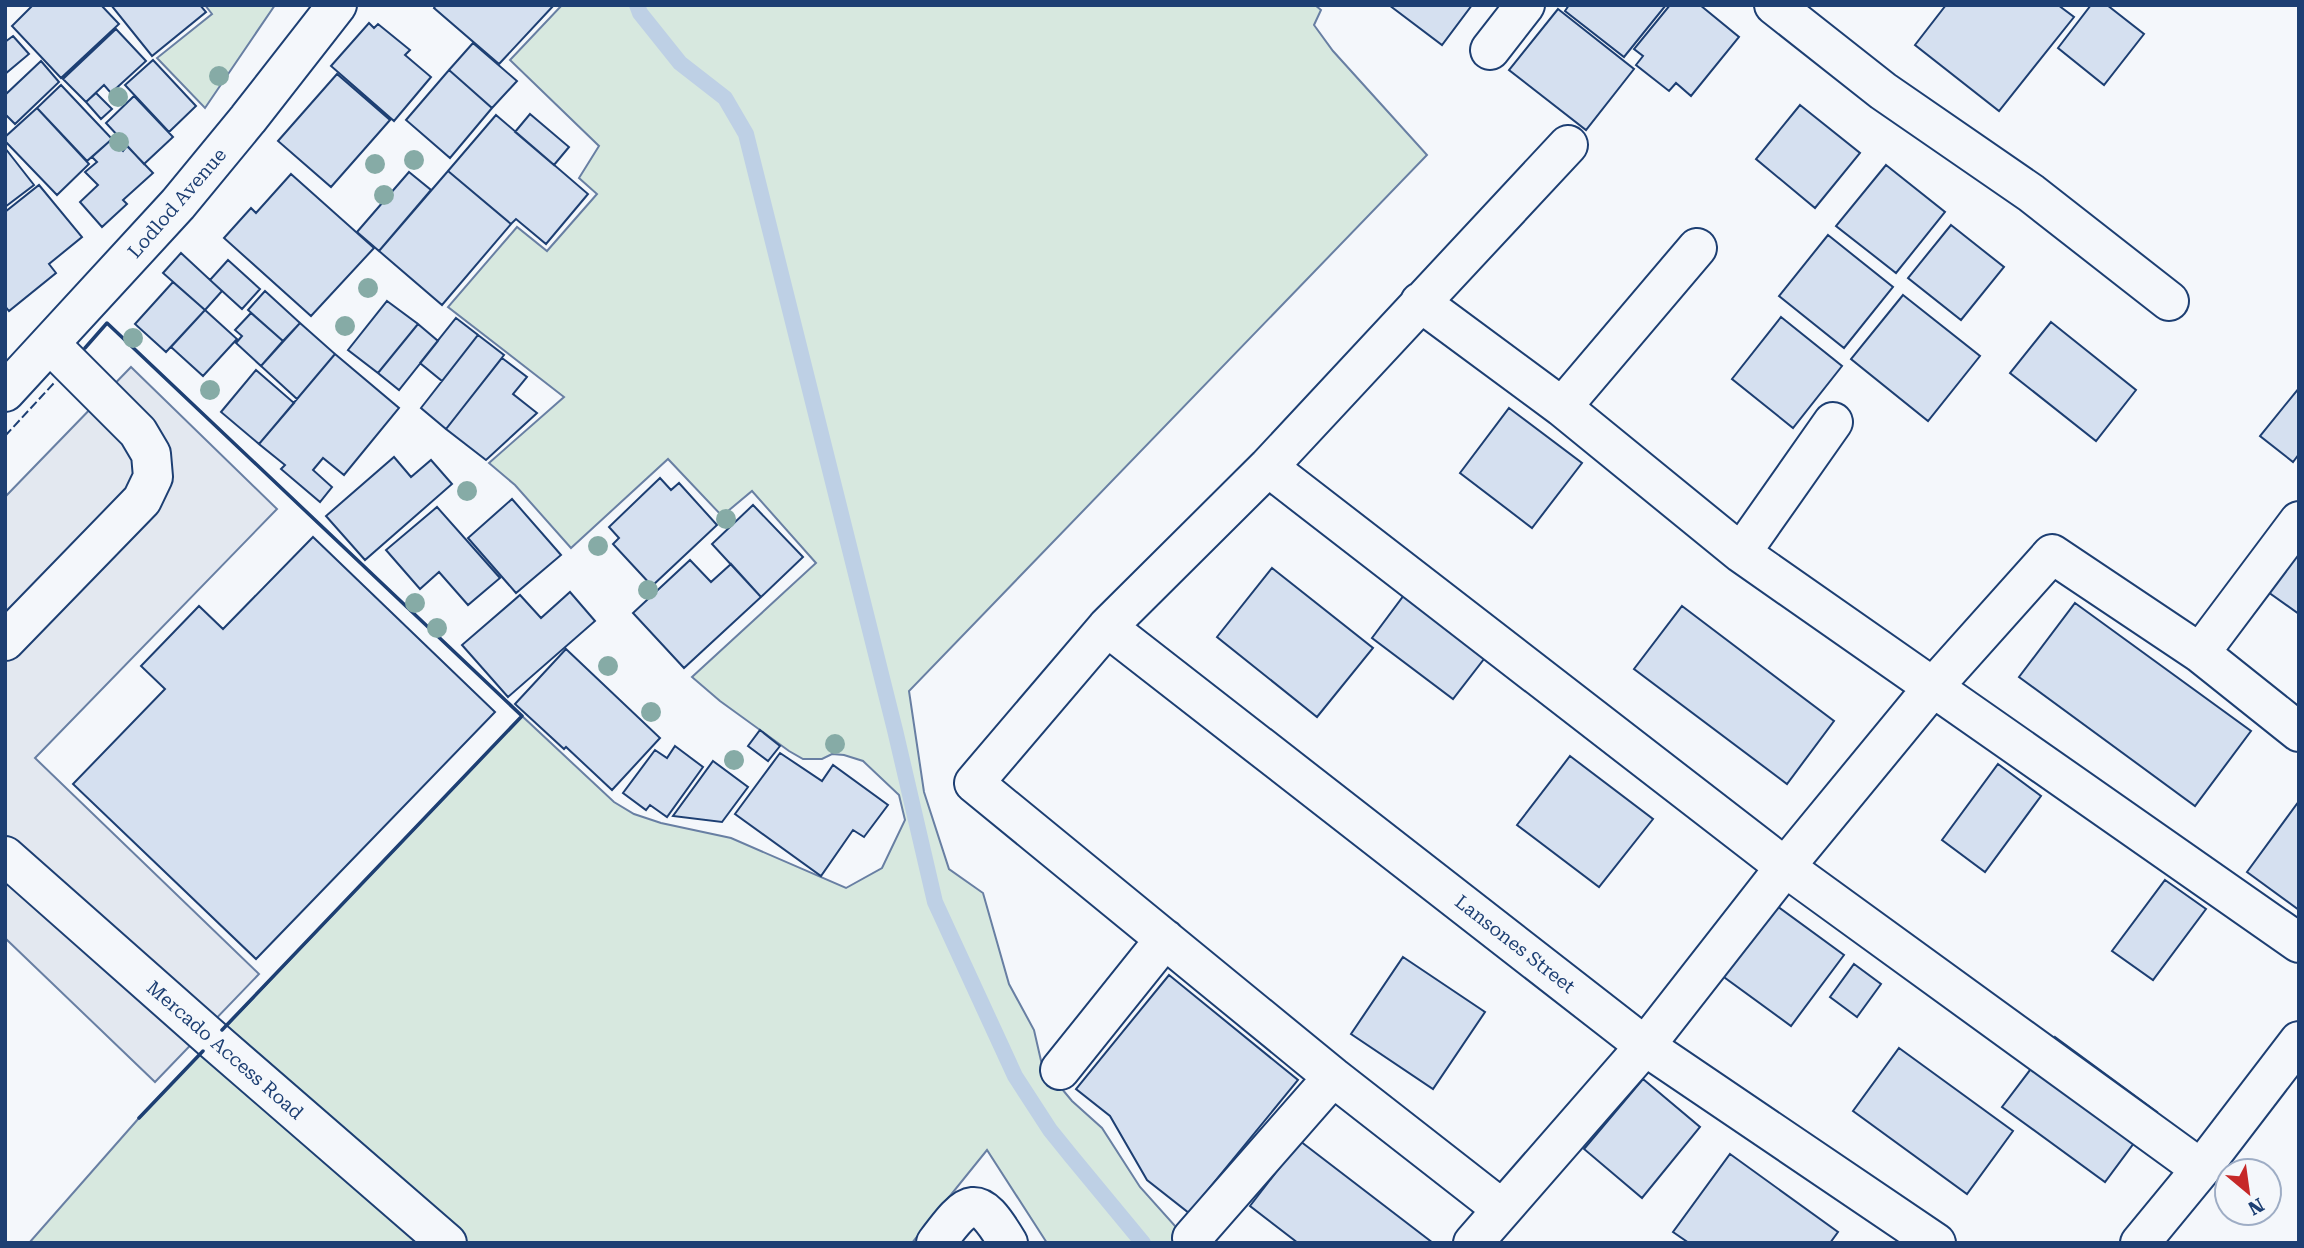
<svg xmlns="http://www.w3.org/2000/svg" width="2304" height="1248" viewBox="0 0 2304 1248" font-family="'Roboto Serif',serif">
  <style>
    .green { fill: #d7e8df; stroke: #687fa3; stroke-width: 2 }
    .parking { fill: #e3e8f0; stroke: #687fa3; stroke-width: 2 }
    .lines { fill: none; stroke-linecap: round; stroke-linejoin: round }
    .stream { stroke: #bed0e5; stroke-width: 16 }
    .building { fill: #d5e0f0; stroke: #1d3f73; stroke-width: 2 }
    .minor-casing { stroke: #1d3f73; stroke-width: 42 }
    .major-casing { stroke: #1d3f73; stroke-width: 42 }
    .minor { stroke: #f4f7fb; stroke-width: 38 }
    .major { stroke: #f4f7fb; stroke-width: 38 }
    .fence { stroke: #1d3f73; stroke-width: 2; stroke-dasharray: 9 3.5; stroke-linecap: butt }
    .wall { stroke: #1d3f73; stroke-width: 3.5 }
    .tree { fill: #86aba6 }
    .labels { text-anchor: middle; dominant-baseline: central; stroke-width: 5; stroke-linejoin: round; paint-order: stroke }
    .street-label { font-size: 19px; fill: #1d3f73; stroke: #f4f7fb }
  </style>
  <rect width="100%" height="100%" fill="#f4f7fb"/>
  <path class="green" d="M 205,5 L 275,5 L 205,108 L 157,58 L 212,14 Z
    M 562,5 L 1315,5 L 1321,10 L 1314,25 L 1333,51 L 1427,155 L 909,691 L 924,792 L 949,869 L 983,893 L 1009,984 L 1034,1030 L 1042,1065 L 1072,1101 L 1102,1128 L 1140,1187 L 1176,1227 L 1174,1237 L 1179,1243 L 1047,1243 L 987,1150 L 912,1243 L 29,1243 L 139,1118 L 522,716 L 614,802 L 634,814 L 661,823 L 731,838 L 846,888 L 882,868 L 905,820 L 899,795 L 863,761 L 844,755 L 832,754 L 822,759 L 803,759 L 789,751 L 720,701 L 692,677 L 816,563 L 752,491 L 722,516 L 668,459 L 571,548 L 515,485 L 489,463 L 564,397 L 448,307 L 517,227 L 547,251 L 597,194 L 579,178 L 599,146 L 510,60 Z"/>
  <path class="parking" d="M 131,367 L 277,509 L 35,758 L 259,974 L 155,1082 L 5,938 L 5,497 Z"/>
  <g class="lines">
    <path class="stream" d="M 637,5 L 640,13 L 680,63 L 725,98 L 746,134 L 895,730 L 935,902 L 1015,1076 L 1050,1130 L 1071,1156 L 1143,1243"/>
  </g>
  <path class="building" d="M 33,5 L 101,5 L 119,24 L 61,78 L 12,26 Z
    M 111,5 L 200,5 L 206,12 L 152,56 Z
    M 554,5 L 499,64 L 434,8 L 436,5 Z
    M 1389,5 L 1472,5 L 1442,45 Z
    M 1569,5 L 1666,5 L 1624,57 L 1565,11 Z
    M 1670,5 L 1700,5 L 1739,37 L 1691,96 L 1676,83 L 1669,91 L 1636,65 L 1643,56 L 1634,49 Z
    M 1946,5 L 2058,5 L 2074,17 L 1999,111 L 1915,45 Z
    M 2091,5 L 2107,5 L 2144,34 L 2104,85 L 2058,48 Z
    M 1558,9 L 1634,69 L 1586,130 L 1509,70 Z
    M 369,23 L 374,28 L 378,24 L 410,50 L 405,55 L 431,77 L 394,121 L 331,66 Z
    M 116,29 L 146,61 L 111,93 L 104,85 L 86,102 L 63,79 Z
    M 13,36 L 29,54 L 5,74 L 5,42 Z
    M 473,43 L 517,81 L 492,108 L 449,70 Z
    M 153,60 L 196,106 L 169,132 L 125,85 Z
    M 41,61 L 59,82 L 15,124 L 5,114 L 5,95 Z
    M 449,70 L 492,108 L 450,158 L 406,120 Z
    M 337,74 L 390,120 L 331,187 L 278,141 Z
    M 61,85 L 112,139 L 87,161 L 37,108 Z
    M 96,93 L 112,109 L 101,119 L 86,102 Z
    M 134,96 L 173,137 L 144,164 L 106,123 Z
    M 1800,105 L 1860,153 L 1815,208 L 1756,159 Z
    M 37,108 L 89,164 L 57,195 L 5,141 L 5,137 Z
    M 530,114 L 569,147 L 554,165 L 515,132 Z
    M 496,115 L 588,194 L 546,244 L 516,219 L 511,224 L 448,171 Z
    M 112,139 L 123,151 L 127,146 L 153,173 L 123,200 L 127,204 L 102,227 L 80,202 L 98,185 L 85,172 L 97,162 L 92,157 Z
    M 5,148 L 34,185 L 5,207 Z
    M 1886,165 L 1945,212 L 1896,273 L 1836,226 Z
    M 448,171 L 511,224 L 442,305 L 379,251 Z
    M 409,172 L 431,190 L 379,251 L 357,232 Z
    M 291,174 L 374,248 L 311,316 L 224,238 L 251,208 L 256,213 Z
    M 39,185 L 82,237 L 49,264 L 56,273 L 9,311 L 5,306 L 5,212 Z
    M 1951,225 L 2004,267 L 1961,320 L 1908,278 Z
    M 1828,235 L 1893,287 L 1844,348 L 1779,296 Z
    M 181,253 L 222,291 L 205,310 L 163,273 Z
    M 228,260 L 260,289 L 242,309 L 210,280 Z
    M 173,282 L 205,310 L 166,352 L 135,324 Z
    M 265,291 L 300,323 L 283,341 L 248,310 Z
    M 1903,295 L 1980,356 L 1928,421 L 1851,359 Z
    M 387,301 L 418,324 L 378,373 L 348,350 Z
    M 205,310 L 237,339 L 203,376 L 171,347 Z
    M 251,313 L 283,341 L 261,366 L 236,343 L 242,336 L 235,330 Z
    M 1781,317 L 1842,366 L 1793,428 L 1732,379 Z
    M 456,318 L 478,335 L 442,381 L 420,363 Z
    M 2051,322 L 2136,390 L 2096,441 L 2010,373 Z
    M 300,323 L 335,354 L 297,399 L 261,366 Z
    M 418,324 L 438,341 L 399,390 L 378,373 Z
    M 478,335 L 504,355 L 446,429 L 421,408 Z
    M 335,354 L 399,408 L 344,475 L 323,458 L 313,470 L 332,487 L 320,502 L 281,469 L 285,465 L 259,444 Z
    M 502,358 L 527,377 L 513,394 L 537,413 L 486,460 L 446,429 Z
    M 256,370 L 294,403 L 259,444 L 221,412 Z
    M 2299,388 L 2299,454 L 2293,462 L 2260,436 Z
    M 1509,408 L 1582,463 L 1532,528 L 1460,473 Z
    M 394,457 L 411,477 L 431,460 L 452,484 L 365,560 L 326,516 Z
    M 660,478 L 671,490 L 679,483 L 717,525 L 652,586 L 613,544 L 619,538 L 609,527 Z
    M 512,499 L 561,555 L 516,593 L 468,538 Z
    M 753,505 L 803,557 L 761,597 L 712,544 Z
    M 437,507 L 500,578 L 468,605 L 439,572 L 420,589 L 386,550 Z
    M 313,537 L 495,712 L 256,959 L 73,784 L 165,689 L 141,666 L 199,606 L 223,629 Z
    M 2299,537 L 2299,614 L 2261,587 Z
    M 690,560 L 711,582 L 731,564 L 761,597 L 684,668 L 633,613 Z
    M 1272,568 L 1373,648 L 1317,717 L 1217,637 Z
    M 1419,575 L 1501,637 L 1453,699 L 1372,638 Z
    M 570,592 L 595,621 L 508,697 L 462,645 L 520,595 L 541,618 Z
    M 2075,603 L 2251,731 L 2195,806 L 2019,677 Z
    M 1682,606 L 1834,721 L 1787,784 L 1634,669 Z
    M 566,649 L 660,738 L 612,790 L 566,747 L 564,749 L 515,704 Z
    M 760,730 L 780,746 L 768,761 L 748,746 Z
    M 675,746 L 703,767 L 667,817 L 650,805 L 646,810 L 623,793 L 655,750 L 667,758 Z
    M 780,753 L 822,781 L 833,765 L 888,805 L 864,837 L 853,830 L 821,876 L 735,814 Z
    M 1570,756 L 1653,819 L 1599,887 L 1517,825 Z
    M 713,761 L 748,787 L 722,822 L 673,816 Z
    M 1998,764 L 2041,796 L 1985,872 L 1942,840 Z
    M 2299,801 L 2299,910 L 2247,872 Z
    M 2165,880 L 2206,909 L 2153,980 L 2112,951 Z
    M 1770,901 L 1844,955 L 1791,1026 L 1717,972 Z
    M 1403,957 L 1485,1012 L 1433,1089 L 1351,1034 Z
    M 1854,964 L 1881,984 L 1857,1017 L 1830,997 Z
    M 1169,975 L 1298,1080 L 1189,1213 L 1147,1180 L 1110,1116 L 1076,1089 Z
    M 2055,1037 L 2157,1112 L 2105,1182 L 2002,1107 Z
    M 1899,1048 L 2013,1131 L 1967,1194 L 1853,1111 Z
    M 1643,1079 L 1700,1127 L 1642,1198 L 1584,1149 Z
    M 1300,1141 L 1433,1243 L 1298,1243 L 1250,1206 Z
    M 1730,1154 L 1838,1232 L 1830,1243 L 1689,1243 L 1673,1232 Z"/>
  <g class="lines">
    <defs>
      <path id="minor" d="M 1774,5 L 1883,91 L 2031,193 L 2169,301
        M 1490,50 L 1525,5
        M 1420,302 L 1562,407 L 1741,553 L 2299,943
        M 1562,407 L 1697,248
        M 1268,467 L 1785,867 L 2201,1169
        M 1741,553 L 1833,422
        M 1107,627 L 1645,1046 L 1936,1243
        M 5,641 L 142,500 L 153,477 L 151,454 L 138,432 L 50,344
        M 2200,653 L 2299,521
        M 5,856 L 213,1040 L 447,1243
        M 1060,1070 L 1165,939
        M 1502,1209 L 1333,1077 L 974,783 L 1107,627 L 1268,467 L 1568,145
        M 1192,1238 L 1333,1077
        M 936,1243 C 969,1199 977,1191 1008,1243
        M 1473,1243 L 1645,1046 L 1785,867 L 1934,686 L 2052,554 L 2200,653 L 2299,732
        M 2140,1243 L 2201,1169 L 2299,1041"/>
      <path id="major" d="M 5,392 L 178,204 L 248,119 L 337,5"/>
    </defs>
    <use href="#minor" class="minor-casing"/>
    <use href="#major" class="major-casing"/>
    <use href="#minor" class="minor"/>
    <use href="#major" class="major"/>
    <path class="fence" d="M 5,436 L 54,383"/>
    <path class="wall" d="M 85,348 L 107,323 L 522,716 L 222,1030
      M 139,1118 L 203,1051"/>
  </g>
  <g class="tree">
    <circle cx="219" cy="76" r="10"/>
    <circle cx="118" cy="97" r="10"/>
    <circle cx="119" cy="142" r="10"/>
    <circle cx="414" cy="160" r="10"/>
    <circle cx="375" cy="164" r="10"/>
    <circle cx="384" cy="195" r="10"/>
    <circle cx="368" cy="288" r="10"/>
    <circle cx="345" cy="326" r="10"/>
    <circle cx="133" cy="338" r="10"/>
    <circle cx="210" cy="390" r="10"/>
    <circle cx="467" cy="491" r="10"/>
    <circle cx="726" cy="519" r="10"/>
    <circle cx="598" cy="546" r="10"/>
    <circle cx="648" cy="590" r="10"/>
    <circle cx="415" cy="603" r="10"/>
    <circle cx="437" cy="628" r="10"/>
    <circle cx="608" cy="666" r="10"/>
    <circle cx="651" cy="712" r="10"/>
    <circle cx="835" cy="744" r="10"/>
    <circle cx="734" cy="760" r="10"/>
  </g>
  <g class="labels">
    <g class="street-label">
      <text transform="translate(177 203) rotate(-49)">Lodlod Avenue</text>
      <text transform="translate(1515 944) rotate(38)">Lansones Street</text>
      <text transform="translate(225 1050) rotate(41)">Mercado Access Road</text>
    </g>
  </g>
  <rect width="2304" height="1248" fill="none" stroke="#1d3f73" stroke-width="14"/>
  <g transform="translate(2248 1192) rotate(151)"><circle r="33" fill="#f4f7fb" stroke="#9eadc5" stroke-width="2"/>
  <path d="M0-5L12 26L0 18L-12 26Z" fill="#c62828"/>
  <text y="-10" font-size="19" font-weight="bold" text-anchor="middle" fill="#1d3f73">N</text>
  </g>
</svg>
